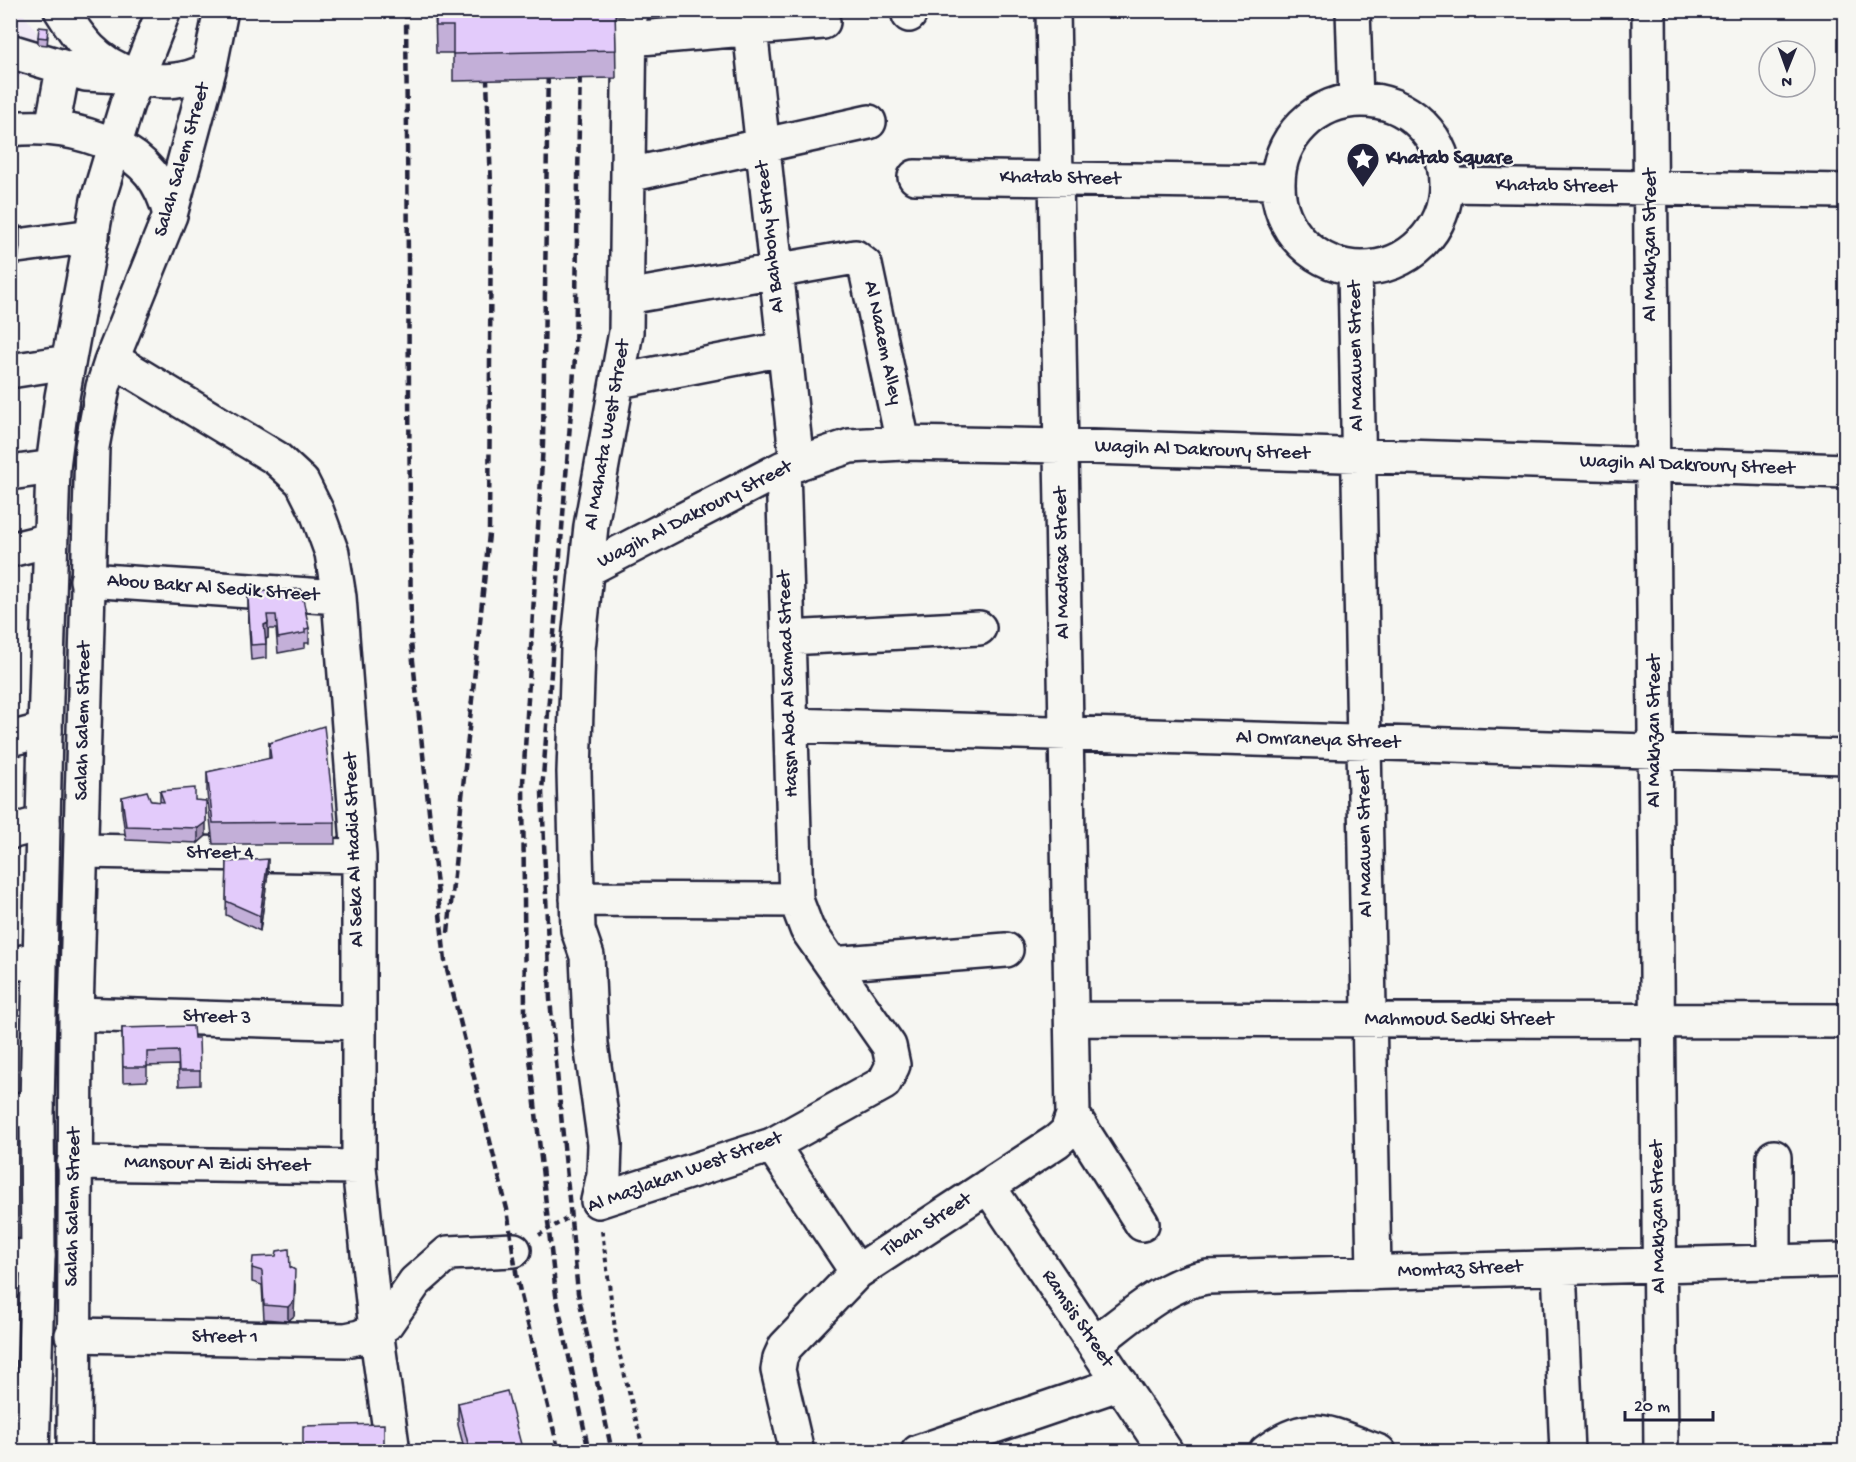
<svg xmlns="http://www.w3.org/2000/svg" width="1856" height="1462" viewBox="0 0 1856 1462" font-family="'Gochi Hand',sans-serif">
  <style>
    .built { fill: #f0e9f5 }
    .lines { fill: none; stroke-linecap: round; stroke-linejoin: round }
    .minor-casing { stroke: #22223b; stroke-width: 38 }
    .highway-casing { stroke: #22223b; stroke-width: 38 }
    .path { stroke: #22223b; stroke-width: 4; stroke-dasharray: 4.5 4.5; stroke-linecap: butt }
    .minor { stroke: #f6f6f2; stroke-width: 33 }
    .highway { stroke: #f6f6f2; stroke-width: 33 }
    .rail { stroke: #22223b; stroke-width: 4.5; stroke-dasharray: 9 4.5; stroke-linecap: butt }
    .wall { fill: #c3afd8; stroke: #22223b; stroke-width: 1.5 }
    .shaded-wall { fill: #9f8eb0; stroke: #22223b; stroke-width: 1.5 }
    .building { fill: #e3cbfb; stroke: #22223b; stroke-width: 1.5 }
    .labels { text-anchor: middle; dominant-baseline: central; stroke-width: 4.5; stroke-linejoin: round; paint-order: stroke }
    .poi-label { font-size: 20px; font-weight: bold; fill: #22223b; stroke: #f6f6f2; text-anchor: start }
    .street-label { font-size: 20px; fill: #22223b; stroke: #f6f6f2 }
  </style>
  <rect width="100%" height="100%" fill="#f6f6f2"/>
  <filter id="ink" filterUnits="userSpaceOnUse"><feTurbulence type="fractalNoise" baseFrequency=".0167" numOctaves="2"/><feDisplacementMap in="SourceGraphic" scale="12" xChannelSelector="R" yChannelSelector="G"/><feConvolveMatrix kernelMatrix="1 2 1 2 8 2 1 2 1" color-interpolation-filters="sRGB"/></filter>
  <g filter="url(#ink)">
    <path class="built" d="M 10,11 L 21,11 L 39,35 L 34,74 L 11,79 Z"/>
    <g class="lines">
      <defs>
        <path id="minor" d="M 61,10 C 79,39 97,64 131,74
          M 748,10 L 797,464
          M 908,10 L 909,15
          M 1353,10 L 1356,100
          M 1649,10 L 1661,1452
          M 630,39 L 823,22
          M 10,51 L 86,74 L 138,77
          M1278 184a84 84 0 1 1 168 0a84 84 0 1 1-168 0Z
          M 52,128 L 63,69
          M 10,129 C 48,125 79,130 113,145
          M 629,175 L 869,122
          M 915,177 L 1277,182
          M 1446,185 L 1846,191
          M 10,247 L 92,236
          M 1355,268 L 1374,1273
          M 627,297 L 855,257 L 865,265 L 903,443
          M 112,359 L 276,458 L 302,482 L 317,512 L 332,553 L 339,597 L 359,856 L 359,1167 L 376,1330 L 393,1452
          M 10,371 L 68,362
          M 619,381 L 783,349
          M 10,473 L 53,467
          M 10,550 L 50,540
          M 586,570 L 783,468 L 850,446 L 903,443 L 1061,446 L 1846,471
          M 87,580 L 339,597
          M 788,638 L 979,628
          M 790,725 L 1846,757
          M 10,739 L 45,730
          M 10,832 L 43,823
          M 82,851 L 359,856
          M 577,899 L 796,900
          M 832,964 L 1006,950
          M 10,965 L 40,958
          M 76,1014 L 359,1023
          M 1072,1019 L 1846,1021
          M 10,1111 L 37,1107
          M 1073,1115 L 1142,1224
          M 772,1145 L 857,1272
          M 1774,1157 L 1774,1262
          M 74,1163 L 359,1167
          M 988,1186 L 1166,1452
          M 598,1201 L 604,1174 L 605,1144 L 591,1044 L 587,956 L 578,930 L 574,772 L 578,649 L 591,526 L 626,332 L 630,10
          M 598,1201 L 772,1145 L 884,1083 L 893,1065 L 889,1046 L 807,929 L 796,900 L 783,468
          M 10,1257 L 38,1256
          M 1559,1268 L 1567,1452
          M 72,1335 L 346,1340 L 360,1337 L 386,1324 L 415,1282 L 448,1253 L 514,1250
          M 1094,1344 C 1128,1319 1165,1283 1207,1277 L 1846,1260
          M 797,1452 L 778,1370 L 780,1358 L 785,1347 L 857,1272 L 1057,1141 L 1067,1132 L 1073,1115 L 1053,10
          M 918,1452 L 1121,1383
          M 1266,1452 C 1311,1417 1331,1435 1379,1452"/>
        <path id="highway" d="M 138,77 C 165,84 185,81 209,70
          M 113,145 C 145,160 162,182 170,215
          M 32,1452 L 38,1256 L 37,1107 L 45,730 L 53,467 L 62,397 L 98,200 L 127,104 L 164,10
          M 74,1452 L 76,1014 L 92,447 L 103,387 L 112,359 L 170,215 L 209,70 L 221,10"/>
      </defs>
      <use href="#minor" class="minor-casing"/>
      <use href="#highway" class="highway-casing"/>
      <path class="path" d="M 602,1231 L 617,1344 L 644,1452
        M 539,1235 L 571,1216"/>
      <use href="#minor" class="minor"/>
      <use href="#highway" class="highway"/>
      <path class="rail" d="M 406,10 L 411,642 L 445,961 L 507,1209 L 517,1279 L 559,1452
        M 548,62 L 543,444 L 523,783 L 525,1013 L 556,1295 L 589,1452
        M 580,63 L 575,358 L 542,791 L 550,999 L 578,1293 L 612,1452
        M 448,933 L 489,534 L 491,185 L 487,80"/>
    </g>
    <path class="wall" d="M 435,10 L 623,10 L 623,16 L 615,16 L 616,78 L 453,81 L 453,53 L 436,53 Z
      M 48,36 L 47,45 L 38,44 L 38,37 Z
      M 248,598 L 309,628 L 309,643 L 305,643 L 305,648 L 278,653 L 276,629 L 268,629 L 268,638 L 266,639 L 266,658 L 251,660 L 248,612 Z
      M 269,743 L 335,822 L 335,844 L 213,844 L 207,793 L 207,772 L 269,759 Z
      M 160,791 L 195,800 L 206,836 L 198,843 L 126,840 L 122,812 L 122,797 L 151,801 L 160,802 Z
      M 227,862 L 268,873 L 260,931 L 226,915 Z
      M 122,1028 L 194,1038 L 200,1071 L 200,1085 L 179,1086 L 178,1065 L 147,1066 L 147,1081 L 123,1082 Z
      M 290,1267 L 295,1284 L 294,1316 L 288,1321 L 264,1319 L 262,1285 L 252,1282 L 252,1268 Z
      M 458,1403 L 523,1452 L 465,1452 L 458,1425 Z"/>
    <path class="shaded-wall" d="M 20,226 L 20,247 L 10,321 L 10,300 Z
      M 268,623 L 268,638 L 264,640 L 264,625 Z
      M 206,801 L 206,836 L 198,843 L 198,828 Z
      M 268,859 L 268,873 L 260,931 L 260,916 Z
      M 295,1284 L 294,1316 L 288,1321 L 288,1307 Z
      M 384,1445 L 384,1452 L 372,1452 Z"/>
    <path class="building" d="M 436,10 L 615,10 L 616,50 L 453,54 L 453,26 L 436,26 Z
      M 39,27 L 48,28 L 47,38 L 38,37 Z
      M 20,226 L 10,300 L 10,228 Z
      M 301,589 L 309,628 L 305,629 L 305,633 L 278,638 L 276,615 L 267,615 L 268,623 L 264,625 L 266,644 L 251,645 L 248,598 L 252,592 Z
      M 324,726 L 335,822 L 213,823 L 207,772 L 271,758 L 269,743 Z
      M 195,788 L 195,800 L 206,801 L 206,822 L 198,828 L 126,826 L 122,797 L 147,791 L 151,801 L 164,802 L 160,791 Z
      M 268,859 L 260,916 L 226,901 L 227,862 Z
      M 193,1026 L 194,1038 L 199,1038 L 200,1071 L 179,1071 L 178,1051 L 147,1052 L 147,1067 L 123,1067 L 122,1028 Z
      M 289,1249 L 290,1267 L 295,1270 L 294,1301 L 288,1307 L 264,1305 L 262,1271 L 252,1268 L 253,1257 L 276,1256 L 277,1251 Z
      M 507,1391 L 523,1452 L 470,1452 L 458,1403 Z
      M 384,1424 L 384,1445 L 372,1452 L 303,1452 L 303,1426 Z"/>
  </g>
  <defs>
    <symbol id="sight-pin" viewBox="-11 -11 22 30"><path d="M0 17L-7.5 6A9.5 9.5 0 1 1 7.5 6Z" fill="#22223b" stroke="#f6f6f2"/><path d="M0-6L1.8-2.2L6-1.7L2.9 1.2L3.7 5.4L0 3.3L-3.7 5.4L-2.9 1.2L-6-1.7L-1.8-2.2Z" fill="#fff"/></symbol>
  </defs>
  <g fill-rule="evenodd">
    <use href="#sight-pin" x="1344" y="140" width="38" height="52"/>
  </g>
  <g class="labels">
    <g class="poi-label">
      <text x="1386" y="159">Khatab Square</text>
    </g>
    <g class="street-label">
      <text transform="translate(183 160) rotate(-74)">Salah Salem Street</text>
      <text transform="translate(1060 179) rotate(1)">Khatab Street</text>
      <text transform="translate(1556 187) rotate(1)">Khatab Street</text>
      <text transform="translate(771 237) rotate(-96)">Al Bahbohy Street</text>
      <text transform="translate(1651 245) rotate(-90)">Al Makhzan Street</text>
      <text transform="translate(882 343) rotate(78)">Al Naaem Alley</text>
      <text transform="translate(1357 356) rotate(-91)">Al Maawen Street</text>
      <text transform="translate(608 435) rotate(-80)">Al Mahata West Street</text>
      <text transform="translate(1202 451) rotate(2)">Wagih Al Dakroury Street</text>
      <text transform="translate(1687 466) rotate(2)">Wagih Al Dakroury Street</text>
      <text transform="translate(695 515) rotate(-27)">Wagih Al Dakroury Street</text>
      <text transform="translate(1063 563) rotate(-91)">Al Madrasa Street</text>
      <text transform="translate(213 589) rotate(4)">Abou Bakr Al Sedik Street</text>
      <text transform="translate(789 684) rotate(-92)">Hassn Abd Al Samad Street</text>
      <text transform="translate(84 721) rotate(-89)">Salah Salem Street</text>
      <text transform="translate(1655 731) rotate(-90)">Al Makhzan Street</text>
      <text transform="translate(1318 741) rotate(2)">Al Omraneya Street</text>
      <text transform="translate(1366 842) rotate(-91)">Al Maawen Street</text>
      <text transform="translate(355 850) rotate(-92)">Al Seka Al Hadid Street</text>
      <text transform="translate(220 854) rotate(1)">Street 4</text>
      <text transform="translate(217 1018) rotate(2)">Street 3</text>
      <text x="1459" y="1020">Mahmoud Sedki Street</text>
      <text transform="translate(217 1165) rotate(1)">Mansour Al Zidi Street</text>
      <text transform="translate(685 1173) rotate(-20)">Al Mazlakan West Street</text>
      <text transform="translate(74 1207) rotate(-89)">Salah Salem Street</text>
      <text transform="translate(1659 1217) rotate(-91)">Al Makhzan Street</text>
      <text transform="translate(927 1226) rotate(-33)">Tibah Street</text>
      <text transform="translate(1460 1270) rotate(-2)">Momtaz Street</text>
      <text transform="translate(1077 1319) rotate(56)">Ramsis Street</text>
      <text transform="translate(225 1338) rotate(1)">Street 1</text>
    </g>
  </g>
  <rect width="1856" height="1462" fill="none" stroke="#f6f6f2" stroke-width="36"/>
  <rect x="18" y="18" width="1820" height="1426" fill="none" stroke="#22223b" stroke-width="2" filter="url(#ink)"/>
  <g transform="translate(1787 69) rotate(181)"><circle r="28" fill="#f6f6f2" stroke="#a1a1a9" stroke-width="1.5"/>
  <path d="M0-4.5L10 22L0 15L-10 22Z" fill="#22223b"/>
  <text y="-9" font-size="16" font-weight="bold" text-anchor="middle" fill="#22223b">N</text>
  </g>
  <path d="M1625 1411v9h88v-9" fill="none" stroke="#22223b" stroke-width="3"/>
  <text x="1634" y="1411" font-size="18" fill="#22223b" stroke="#f6f6f2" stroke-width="4.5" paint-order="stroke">20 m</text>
</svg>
